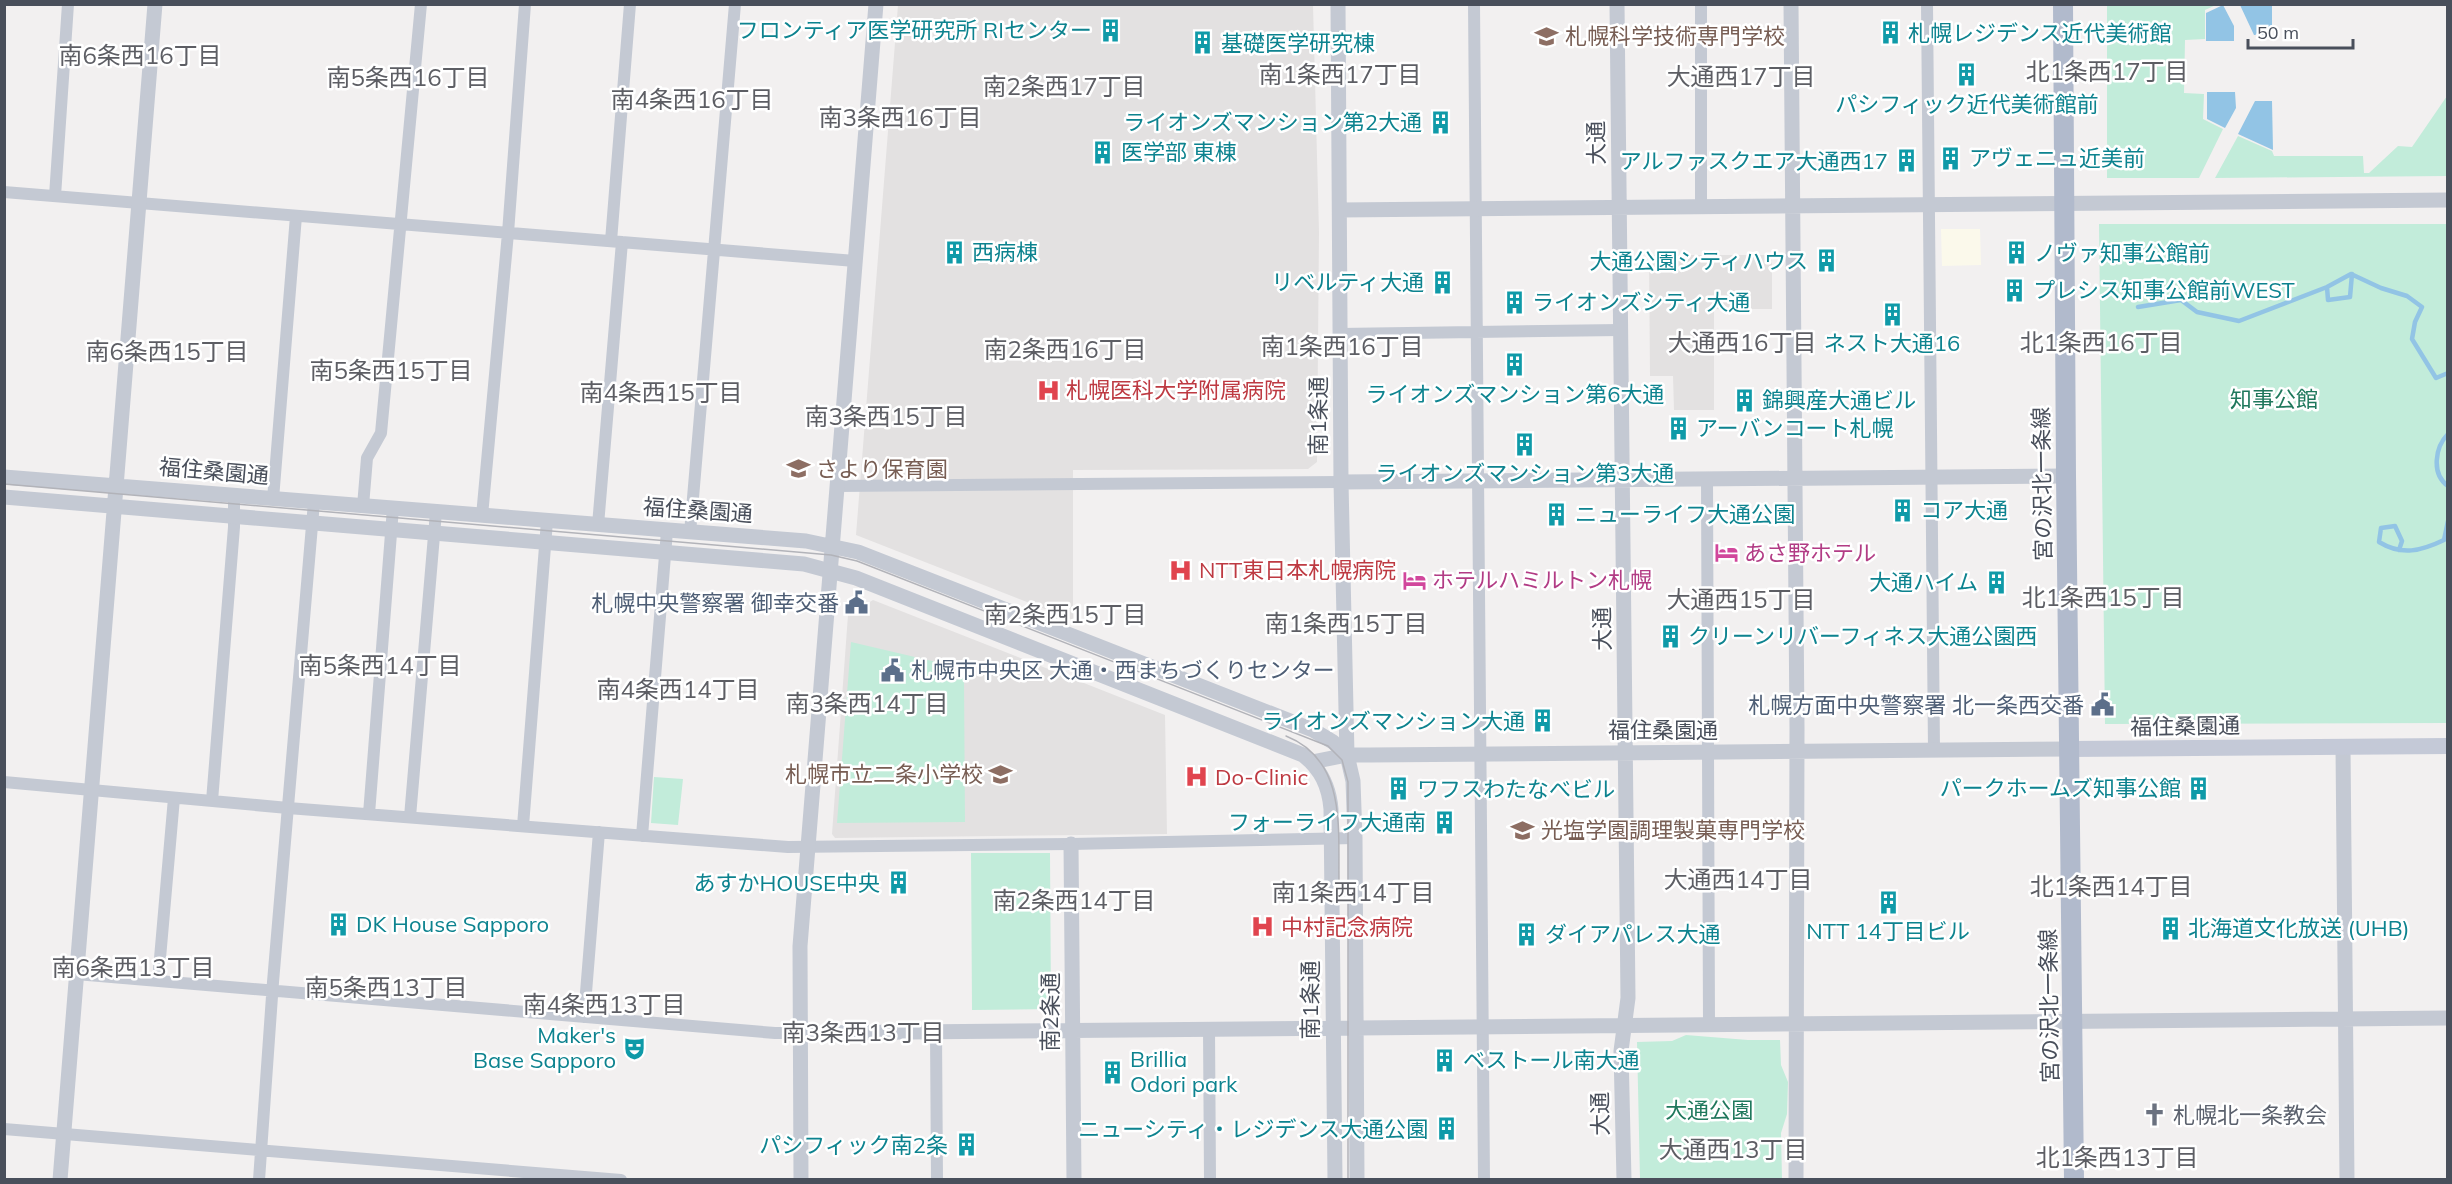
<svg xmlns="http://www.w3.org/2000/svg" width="2452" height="1184" viewBox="0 0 2452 1184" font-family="Mulish,'Noto Sans JP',sans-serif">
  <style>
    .commercial { fill: #fbf9eb }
    .education { fill: #e3e1e1 }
    .green { fill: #c2ecda }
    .water { fill: #92c4e5 }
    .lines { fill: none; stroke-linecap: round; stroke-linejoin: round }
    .stream { stroke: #92c4e5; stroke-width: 4.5 }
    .minor { stroke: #c4c9d3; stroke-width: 12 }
    .tertiary { stroke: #c4c9d3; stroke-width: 15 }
    .secondary { stroke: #c4c9d7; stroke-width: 16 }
    .primary { stroke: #b1bacc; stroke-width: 20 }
    .tram { stroke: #b2b3b9; stroke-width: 1.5 }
    .labels { text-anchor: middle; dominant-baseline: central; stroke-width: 5; stroke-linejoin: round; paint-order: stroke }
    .culture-label { font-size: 22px; fill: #0d838f; stroke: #fff; text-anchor: start }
    .education-label { font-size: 22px; fill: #785e54; stroke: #fff; text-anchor: start }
    .street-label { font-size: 22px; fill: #494f5b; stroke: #fff }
    .health-label { font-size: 22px; fill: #be3a42; stroke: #fff; text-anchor: start }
    .park-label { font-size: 22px; fill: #1f785c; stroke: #fff }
    .hotel-label { font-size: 22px; fill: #b23c85; stroke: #fff; text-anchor: start }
    .service-label { font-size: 22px; fill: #4e5e75; stroke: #fff; text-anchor: end }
    .worship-label { font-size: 22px; fill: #5b616d; stroke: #fff; text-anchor: start }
    .neighbourhood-label { font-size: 24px; fill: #5d5e64; stroke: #fff }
  </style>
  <rect width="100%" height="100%" fill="#f2f0f0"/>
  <path class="commercial" d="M 1941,229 L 1980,229 L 1981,265 L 1942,266 Z"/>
  <path class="education" d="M 898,5 L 1313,5 L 1319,232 L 1317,462 L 1308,469 L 1073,470 L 1073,620 L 856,535 Z
    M 1649,255 L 1772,255 L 1772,309 L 1714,309 L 1714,410 L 1674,410 L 1673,376 L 1650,376 Z
    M 873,600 L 1165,715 L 1167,834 L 835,838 L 832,834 L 848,615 Z"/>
  <path class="green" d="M 2107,5 L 2216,5 L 2205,10 L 2205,39 L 2185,40 L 2184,93 L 2204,94 L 2203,119 L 2223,129 L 2199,178 L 2107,178 Z
    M 2447,96 L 2447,176 L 2215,178 L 2238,136 L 2272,151 L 2274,156 L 2363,156 L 2364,173 L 2369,173 L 2398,146 L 2412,147 Z
    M 2099,224 L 2447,224 L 2447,723 L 2105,724 Z
    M 851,642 L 949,665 L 964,678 L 965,822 L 837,823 Z
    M 654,777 L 683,779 L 678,825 L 651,823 Z
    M 971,853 L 1050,853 L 1051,1009 L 972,1010 Z
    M 1686,1035 L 1748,1040 L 1780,1040 L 1781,1065 L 1788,1082 L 1787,1114 L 1781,1133 L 1782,1179 L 1640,1179 L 1637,1042 L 1672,1041 Z"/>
  <path class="water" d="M 2223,5 L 2234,26 L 2234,41 L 2206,41 L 2206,13 Z
    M 2240,5 L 2272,5 L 2272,35 L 2254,35 Z
    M 2207,92 L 2235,92 L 2236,108 L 2225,128 L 2207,119 Z
    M 2255,101 L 2272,101 L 2273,150 L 2238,134 Z"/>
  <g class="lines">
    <path class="stream" d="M 2327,287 L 2328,300 L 2350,297 L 2352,274
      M 2138,307 L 2181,300 L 2197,312 L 2239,321 L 2327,287 L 2351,274 L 2381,288 L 2407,296 L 2422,307 L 2415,322 L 2412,339 L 2436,378 L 2448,373
      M 2448,434 C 2435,447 2431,474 2448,486
      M 2399,550 L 2402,541 L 2395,526 L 2381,528 L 2379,542 C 2402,556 2421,551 2444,540 L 2448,521"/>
    <path class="minor" d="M 1474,4 L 1484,1180
      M 1927,4 L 1934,750
      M 4,192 L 855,261
      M 55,196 L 68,4
      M 1701,207 L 1701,4
      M 611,241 L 630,4
      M 1340,334 L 1620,330
      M 1707,479 L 1709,1025
      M 837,486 L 1341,482
      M 273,499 L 296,216
      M 363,506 L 367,458 L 381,433 L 421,4
      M 482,516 L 508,233 L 525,4
      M 598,525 L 622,242
      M 690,533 L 735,4
      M 4,782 L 288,808 L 788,847 L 1071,844 L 1355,838
      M 212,801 L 234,527 L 234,496
      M 369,814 L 393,508
      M 410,817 L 436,512
      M 523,826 L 547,521
      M 642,836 L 667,531
      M 76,974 L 775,1033 L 800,1033
      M 158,981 L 174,798
      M 584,1017 L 599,832
      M 1209,1029 L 1210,1180
      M 936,1032 L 937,1180
      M 4,1129 L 621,1180
      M 259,1180 L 273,982 L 314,502"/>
    <path class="tertiary" d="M 1338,4 L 1341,482 L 1347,755 L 1353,781 L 1355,838 L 1357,1180
      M 1617,4 L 1628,998 L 1621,1051 L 1624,1180
      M 1791,4 L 1797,727 L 1796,1180
      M 1340,210 L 2448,200
      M 4,477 L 806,541 L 858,552 L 1313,730 L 1333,742 L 1347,755
      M 1341,482 L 2066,476
      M 4,497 L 804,564 L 856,578 L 1303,755 C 1321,769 1329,786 1331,809 L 1335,1180
      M 2343,747 L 2347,1180
      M 1312,762 L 1347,755 L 1370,755 L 2070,749
      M 1071,844 L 1074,1180
      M 800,1033 L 2448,1018
      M 60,1180 L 155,4
      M 801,1180 L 800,946 L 876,4"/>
    <path class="secondary" d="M 2070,749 L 2448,746"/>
    <path class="primary" d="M 2063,4 L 2066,476 L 2074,1180"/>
    <path class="tram" d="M 4,484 L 831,555 L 857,561 L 1328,746 L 1342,760 L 1348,782 L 1348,1180
      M 1286,736 C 1347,760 1338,829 1339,883"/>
  </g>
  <defs>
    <symbol id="building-bare" viewBox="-9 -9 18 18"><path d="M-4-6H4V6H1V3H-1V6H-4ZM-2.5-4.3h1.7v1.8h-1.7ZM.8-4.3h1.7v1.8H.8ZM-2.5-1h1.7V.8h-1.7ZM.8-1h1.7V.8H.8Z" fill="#0f9aa8" stroke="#fff" stroke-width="2.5" paint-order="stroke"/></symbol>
    <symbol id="university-bare" viewBox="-9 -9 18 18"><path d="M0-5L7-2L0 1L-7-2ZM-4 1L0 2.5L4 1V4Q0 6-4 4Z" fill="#8d6e63" stroke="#fff" stroke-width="2.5" paint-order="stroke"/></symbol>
    <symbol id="hospital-bare" viewBox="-9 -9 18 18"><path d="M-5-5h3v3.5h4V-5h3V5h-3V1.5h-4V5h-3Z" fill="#e0444e" stroke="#fff" stroke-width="2.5" paint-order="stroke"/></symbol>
    <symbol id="school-bare" viewBox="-9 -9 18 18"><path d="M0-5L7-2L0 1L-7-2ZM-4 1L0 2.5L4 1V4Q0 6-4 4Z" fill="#8d6e63" stroke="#fff" stroke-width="2.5" paint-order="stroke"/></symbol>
    <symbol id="hotel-bare" viewBox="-9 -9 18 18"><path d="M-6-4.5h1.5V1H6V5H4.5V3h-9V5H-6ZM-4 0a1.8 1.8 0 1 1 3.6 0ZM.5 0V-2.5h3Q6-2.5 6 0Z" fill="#d1479c" stroke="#fff" stroke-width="2.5" paint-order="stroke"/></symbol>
    <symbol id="civic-bare" viewBox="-9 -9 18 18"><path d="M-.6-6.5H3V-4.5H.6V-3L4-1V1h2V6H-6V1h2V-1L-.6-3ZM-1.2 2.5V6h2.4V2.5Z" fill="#5c6f8a" stroke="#fff" stroke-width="2.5" paint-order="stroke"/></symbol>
    <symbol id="theatre-bare" viewBox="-9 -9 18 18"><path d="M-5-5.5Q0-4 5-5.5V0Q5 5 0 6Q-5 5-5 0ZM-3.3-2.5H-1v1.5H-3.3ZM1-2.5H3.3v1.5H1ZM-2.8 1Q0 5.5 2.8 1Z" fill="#0f9aa8" stroke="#fff" stroke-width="2.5" paint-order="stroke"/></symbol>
    <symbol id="church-bare" viewBox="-9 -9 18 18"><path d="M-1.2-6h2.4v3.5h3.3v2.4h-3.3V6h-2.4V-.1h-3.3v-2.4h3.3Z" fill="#6b7280" stroke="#fff" stroke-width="2.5" paint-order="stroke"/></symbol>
  </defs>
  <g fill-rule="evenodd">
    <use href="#building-bare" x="1094" y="14" width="33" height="33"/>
    <use href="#building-bare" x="1874" y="16" width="33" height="33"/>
    <use href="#university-bare" x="1530" y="20" width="33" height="33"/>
    <use href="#building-bare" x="1186" y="26" width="33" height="33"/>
    <use href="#building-bare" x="1950" y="58" width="33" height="33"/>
    <use href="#building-bare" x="1424" y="106" width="33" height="33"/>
    <use href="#building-bare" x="1086" y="136" width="33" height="33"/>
    <use href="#building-bare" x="1934" y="142" width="33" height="33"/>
    <use href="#building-bare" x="1890" y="144" width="33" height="33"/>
    <use href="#building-bare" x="938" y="236" width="33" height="33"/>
    <use href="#building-bare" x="2000" y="236" width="33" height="33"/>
    <use href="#building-bare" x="1810" y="244" width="33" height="33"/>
    <use href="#building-bare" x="1426" y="266" width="33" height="33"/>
    <use href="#building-bare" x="1998" y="274" width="33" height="33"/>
    <use href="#building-bare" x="1498" y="286" width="33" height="33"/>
    <use href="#building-bare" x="1876" y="298" width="33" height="33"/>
    <use href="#building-bare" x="1498" y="348" width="33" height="33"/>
    <use href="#hospital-bare" x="1032" y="374" width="33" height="33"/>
    <use href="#building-bare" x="1728" y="384" width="33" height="33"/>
    <use href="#building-bare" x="1662" y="412" width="33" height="33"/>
    <use href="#building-bare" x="1508" y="428" width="33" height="33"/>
    <use href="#school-bare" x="782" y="452" width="33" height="33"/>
    <use href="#building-bare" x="1886" y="494" width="33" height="33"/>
    <use href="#building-bare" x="1540" y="498" width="33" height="33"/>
    <use href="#hotel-bare" x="1710" y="536" width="33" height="33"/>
    <use href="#hospital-bare" x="1164" y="554" width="33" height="33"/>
    <use href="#hotel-bare" x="1398" y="564" width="33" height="33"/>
    <use href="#building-bare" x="1980" y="566" width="33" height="33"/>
    <use href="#civic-bare" x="840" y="586" width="33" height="33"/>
    <use href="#building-bare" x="1654" y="620" width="33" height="33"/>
    <use href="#civic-bare" x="876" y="654" width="33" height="33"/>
    <use href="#civic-bare" x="2086" y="688" width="33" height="33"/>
    <use href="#building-bare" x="1526" y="704" width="33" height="33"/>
    <use href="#school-bare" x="984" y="758" width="33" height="33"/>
    <use href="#hospital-bare" x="1180" y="760" width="33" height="33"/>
    <use href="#building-bare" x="2182" y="772" width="33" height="33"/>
    <use href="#building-bare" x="1382" y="772" width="33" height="33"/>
    <use href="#building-bare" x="1428" y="806" width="33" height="33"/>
    <use href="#university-bare" x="1506" y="814" width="33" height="33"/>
    <use href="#building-bare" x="882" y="866" width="33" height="33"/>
    <use href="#building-bare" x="1872" y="886" width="33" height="33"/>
    <use href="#building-bare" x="322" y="908" width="33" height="33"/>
    <use href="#hospital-bare" x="1246" y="910" width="33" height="33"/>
    <use href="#building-bare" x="2154" y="912" width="33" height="33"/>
    <use href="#building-bare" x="1510" y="918" width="33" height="33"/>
    <use href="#theatre-bare" x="618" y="1032" width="33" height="33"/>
    <use href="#building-bare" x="1428" y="1044" width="33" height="33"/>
    <use href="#building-bare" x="1096" y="1056" width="33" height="33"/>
    <use href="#church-bare" x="2138" y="1098" width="33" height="33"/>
    <use href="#building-bare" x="1430" y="1112" width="33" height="33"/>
    <use href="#building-bare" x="950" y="1128" width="33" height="33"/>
  </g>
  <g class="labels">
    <g class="culture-label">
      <text x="1092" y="30" text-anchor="end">フロンティア医学研究所 RIセンター</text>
      <text x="1908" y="33">札幌レジデンス近代美術館</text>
      <text x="1221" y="43">基礎医学研究棟</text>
      <text x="1967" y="104" text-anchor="middle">パシフィック近代美術館前</text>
      <text x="1422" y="122" text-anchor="end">ライオンズマンション第2大通</text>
      <text x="1121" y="152">医学部 東棟</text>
      <text x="1969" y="158">アヴェニュ近美前</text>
      <text x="1888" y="161" text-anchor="end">アルファスクエア大通西17</text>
      <text x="972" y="252">西病棟</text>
      <text x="2034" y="253">ノヴァ知事公館前</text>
      <text x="1808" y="261" text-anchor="end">大通公園シティハウス</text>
      <text x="1424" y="282" text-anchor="end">リベルティ大通</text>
      <text x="2033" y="290">プレシス知事公館前WEST</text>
      <text x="1532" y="302">ライオンズシティ大通</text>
      <text x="1892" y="343" text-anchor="middle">ネスト大通16</text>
      <text x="1515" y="394" text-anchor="middle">ライオンズマンション第6大通</text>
      <text x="1762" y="400">錦興産大通ビル</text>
      <text x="1696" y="428">アーバンコート札幌</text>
      <text x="1525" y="473" text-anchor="middle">ライオンズマンション第3大通</text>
      <text x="1920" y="510">コア大通</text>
      <text x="1575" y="514">ニューライフ大通公園</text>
      <text x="1978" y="582" text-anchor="end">大通ハイム</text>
      <text x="1688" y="636">クリーンリバーフィネス大通公園西</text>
      <text x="1525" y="721" text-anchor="end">ライオンズマンション大通</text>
      <text x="2181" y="788" text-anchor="end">パークホームズ知事公館</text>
      <text x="1417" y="789">ワフスわたなべビル</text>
      <text x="1426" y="822" text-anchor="end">フォーライフ大通南</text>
      <text x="880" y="883" text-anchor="end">あすかHOUSE中央</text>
      <text x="356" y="924">DK House Sapporo</text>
      <text x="2188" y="928">北海道文化放送 (UHB)</text>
      <text x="1888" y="931" text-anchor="middle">NTT 14丁目ビル</text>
      <text x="1545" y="934">ダイアパレス大通</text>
      <text x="616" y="1035" text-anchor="end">Maker's<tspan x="616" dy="25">Base Sapporo</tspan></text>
      <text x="1130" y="1059">Brillia<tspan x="1130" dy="25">Odori park</tspan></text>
      <text x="1463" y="1060">ベストール南大通</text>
      <text x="1428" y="1129" text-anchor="end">ニューシティ・レジデンス大通公園</text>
      <text x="948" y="1145" text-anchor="end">パシフィック南2条</text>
    </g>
    <g class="education-label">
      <text x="1565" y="36">札幌科学技術専門学校</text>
      <text x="816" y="469">さより保育園</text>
      <text x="983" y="774" text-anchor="end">札幌市立二条小学校</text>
      <text x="1541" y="830">光塩学園調理製菓専門学校</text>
    </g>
    <g class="street-label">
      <text transform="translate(1596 143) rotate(-91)">大通</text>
      <text transform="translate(1318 416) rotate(-90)">南1条通</text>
      <text transform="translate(214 471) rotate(5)">福住桑園通</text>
      <text transform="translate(2042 484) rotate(-91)">宮の沢北一条線</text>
      <text transform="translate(698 510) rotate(4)">福住桑園通</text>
      <text transform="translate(1602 629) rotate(-91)">大通</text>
      <text transform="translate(2185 726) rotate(-1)">福住桑園通</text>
      <text x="1663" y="730">福住桑園通</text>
      <text transform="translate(1310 1000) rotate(-90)">南1条通</text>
      <text transform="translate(2049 1006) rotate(-91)">宮の沢北一条線</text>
      <text transform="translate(1050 1012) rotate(-90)">南2条通</text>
      <text transform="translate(1600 1114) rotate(-91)">大通</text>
    </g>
    <g class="health-label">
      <text x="1066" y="390">札幌医科大学附属病院</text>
      <text x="1199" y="570">NTT東日本札幌病院</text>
      <text x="1215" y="777">Do-Clinic</text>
      <text x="1281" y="927">中村記念病院</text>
    </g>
    <g class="park-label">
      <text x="2274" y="399">知事公館</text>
      <text x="1709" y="1110">大通公園</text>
    </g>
    <g class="hotel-label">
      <text x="1744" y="553">あさ野ホテル</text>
      <text x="1432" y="580">ホテルハミルトン札幌</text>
    </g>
    <g class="service-label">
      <text x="839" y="603">札幌中央警察署 御幸交番</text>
      <text x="911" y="670" text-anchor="start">札幌市中央区 大通・西まちづくりセンター</text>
      <text x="2084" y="705">札幌方面中央警察署 北一条西交番</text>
    </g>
    <g class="worship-label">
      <text x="2173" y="1115">札幌北一条教会</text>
    </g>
    <g class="neighbourhood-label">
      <text x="140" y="55">南6条西16丁目</text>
      <text x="2107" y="71">北1条西17丁目</text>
      <text x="1340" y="74">南1条西17丁目</text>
      <text x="1741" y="76">大通西17丁目</text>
      <text x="408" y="77">南5条西16丁目</text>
      <text x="1064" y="86">南2条西17丁目</text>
      <text x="692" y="99">南4条西16丁目</text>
      <text x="900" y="117">南3条西16丁目</text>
      <text x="1742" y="342">大通西16丁目</text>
      <text x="2101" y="342">北1条西16丁目</text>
      <text x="1342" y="346">南1条西16丁目</text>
      <text x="1065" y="349">南2条西16丁目</text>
      <text x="167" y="351">南6条西15丁目</text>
      <text x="391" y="370">南5条西15丁目</text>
      <text x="661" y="392">南4条西15丁目</text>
      <text x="886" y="416">南3条西15丁目</text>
      <text x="2103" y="597">北1条西15丁目</text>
      <text x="1741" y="599">大通西15丁目</text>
      <text x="1065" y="614">南2条西15丁目</text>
      <text x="1346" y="623">南1条西15丁目</text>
      <text x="380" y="665">南5条西14丁目</text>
      <text x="678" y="689">南4条西14丁目</text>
      <text x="867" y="703">南3条西14丁目</text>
      <text x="1738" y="879">大通西14丁目</text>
      <text x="2111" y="886">北1条西14丁目</text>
      <text x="1353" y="892">南1条西14丁目</text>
      <text x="1074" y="900">南2条西14丁目</text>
      <text x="133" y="967">南6条西13丁目</text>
      <text x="386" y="987">南5条西13丁目</text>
      <text x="604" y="1004">南4条西13丁目</text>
      <text x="863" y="1032">南3条西13丁目</text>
      <text x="1733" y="1149">大通西13丁目</text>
      <text x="2117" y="1157">北1条西13丁目</text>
    </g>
  </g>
  <rect width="2452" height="1184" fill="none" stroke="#494f5b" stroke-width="12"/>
  <path d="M2248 39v9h105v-9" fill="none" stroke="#494f5b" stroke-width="3"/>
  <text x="2257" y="39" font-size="18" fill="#494f5b" stroke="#ffffff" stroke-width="4.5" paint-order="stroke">50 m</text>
</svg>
